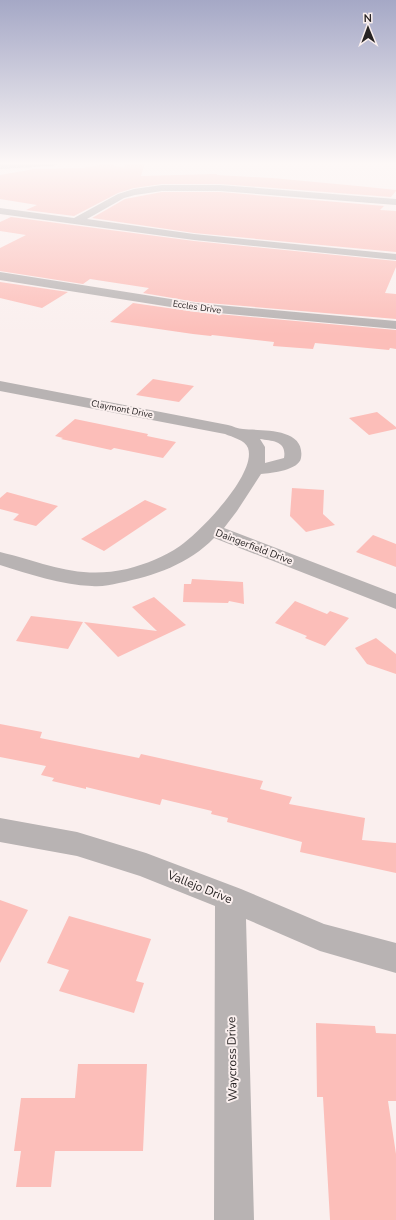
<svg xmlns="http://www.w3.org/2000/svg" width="396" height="1220" viewBox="0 0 396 1220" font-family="'Nunito Sans',sans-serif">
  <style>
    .building { fill: #fcbeb9 }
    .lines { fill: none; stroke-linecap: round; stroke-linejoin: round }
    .minor { fill: #b8b3b3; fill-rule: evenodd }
    .labels { text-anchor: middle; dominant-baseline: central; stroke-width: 4; stroke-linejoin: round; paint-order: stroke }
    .far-street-label { font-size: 9px; fill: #272323; stroke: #faefee }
    .street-label { font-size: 10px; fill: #272323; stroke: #faefee }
    .near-street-label { font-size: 12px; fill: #272323; stroke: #faefee }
  </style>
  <rect width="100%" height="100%" fill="#faefee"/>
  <path class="building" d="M 107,163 L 124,168 L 125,163 L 145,163 L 141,176 L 217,174 L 217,175 L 272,178 L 358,186 L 396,190 L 396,191 L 391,197 L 220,184 L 162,184 L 134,188 L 118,193 L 74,216 L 26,210 L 37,205 L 0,199 L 0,175 L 34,169 L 84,168 Z
    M 162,192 L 220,192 L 384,206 L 380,210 L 396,211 L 396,252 L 194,233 L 92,218 L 125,199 Z
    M 11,217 L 194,241 L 396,261 L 396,267 L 385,293 L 396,294 L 396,319 L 196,302 L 143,293 L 149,288 L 90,279 L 83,284 L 0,271 L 0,248 L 26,235 L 0,231 L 0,222 Z
    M 0,282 L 68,292 L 42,308 L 0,298 Z
    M 133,303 L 196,312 L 396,330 L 396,349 L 390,348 L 389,350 L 315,343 L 313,349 L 273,346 L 274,342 L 212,335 L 211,336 L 193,334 L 110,322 Z
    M 153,379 L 194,386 L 179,402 L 136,395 Z
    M 377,412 L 396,427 L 396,429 L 369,435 L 349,418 Z
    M 75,419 L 148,434 L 147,436 L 176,442 L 163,458 L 114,448 L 111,450 L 61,439 L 63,438 L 55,436 Z
    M 292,488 L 324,490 L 323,514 L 335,525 L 306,532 L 290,516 Z
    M 7,492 L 58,506 L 36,526 L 13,520 L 19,514 L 0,509 L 0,498 Z
    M 145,500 L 167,509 L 104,551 L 81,539 Z
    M 373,535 L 396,544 L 396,567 L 356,552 Z
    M 192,579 L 243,582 L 244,604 L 229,601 L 228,603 L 183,602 L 184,584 L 191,584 Z
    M 154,597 L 186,625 L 118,657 L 84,622 L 157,631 L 132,607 Z
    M 295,601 L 327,614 L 330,611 L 349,618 L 325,646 L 305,638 L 307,636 L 275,623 Z
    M 31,616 L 83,622 L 68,649 L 16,641 Z
    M 376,638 L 396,654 L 396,674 L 367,664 L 355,648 Z
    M 0,724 L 42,732 L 40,738 L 139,758 L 141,754 L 263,781 L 260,789 L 292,797 L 289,804 L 365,818 L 362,840 L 396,843 L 396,873 L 300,852 L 302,842 L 227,822 L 228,818 L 211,814 L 212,811 L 162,799 L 160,805 L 86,787 L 86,789 L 52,781 L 54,778 L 41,775 L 46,766 L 0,757 Z
    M 0,900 L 28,910 L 0,963 Z
    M 69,916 L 151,939 L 136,981 L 144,983 L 134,1013 L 59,991 L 69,970 L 47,963 Z
    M 316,1023 L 375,1026 L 376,1033 L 396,1034 L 396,1101 L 388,1101 L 396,1154 L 396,1220 L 330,1220 L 323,1097 L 317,1097 Z
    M 78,1064 L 147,1064 L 143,1151 L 55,1151 L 51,1187 L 16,1187 L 21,1151 L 14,1151 L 21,1098 L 75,1098 Z"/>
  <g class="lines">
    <path class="minor" d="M 0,163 L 58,163 L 54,166 L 0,169 Z
      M 162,185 L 220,185 L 396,199 L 396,205 L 220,191 L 162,191 L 135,195 L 124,198 L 87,219 L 194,234 L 396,254 L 396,260 L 194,240 L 0,214 L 0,208 L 74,218 L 118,194 L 134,189 Z
      M 0,272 L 196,303 L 396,321 L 396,329 L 196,311 L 0,280 Z
      M 0,381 L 228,425 C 233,426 238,429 243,429 C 261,431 306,427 301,458 C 299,470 272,473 261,474 L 237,511 L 224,528 L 396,594 L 396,609 L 214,538 C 189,564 154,576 119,583 C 110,585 101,587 92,586 C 61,585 29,574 0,565 L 0,552 C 46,563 78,580 127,569 C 146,564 164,557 180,546 C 200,532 257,474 248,448 C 245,440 232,437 225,434 L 0,391 ZM 260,439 C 273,441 287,441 284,458 L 265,463 L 265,447 Z
      M 0,818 L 77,832 L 146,853 L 241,889 L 324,924 L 396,943 L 396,973 L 320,951 L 246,919 L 254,1220 L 214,1220 L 215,906 L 140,876 L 77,856 L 0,842 Z"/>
  </g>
  <linearGradient id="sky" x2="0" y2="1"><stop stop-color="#a5a8c6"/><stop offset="0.49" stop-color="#fdf8f7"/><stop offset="1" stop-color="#fdf8f7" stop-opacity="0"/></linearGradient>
  <rect width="396" height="334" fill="url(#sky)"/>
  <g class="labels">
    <g class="far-street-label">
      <text transform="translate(197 307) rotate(8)">Eccles Drive</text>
      <text transform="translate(122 409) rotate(11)">Claymont Drive</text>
    </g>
    <g class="street-label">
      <text transform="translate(254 547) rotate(21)">Daingerfield Drive</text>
    </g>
    <g class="near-street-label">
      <text transform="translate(200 887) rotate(22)">Vallejo Drive</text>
      <text transform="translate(232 1059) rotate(-91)">Waycross Drive</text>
    </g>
  </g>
  <g transform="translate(368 28) rotate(359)" stroke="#faefee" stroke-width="3" paint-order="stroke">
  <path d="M0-3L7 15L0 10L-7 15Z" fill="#272323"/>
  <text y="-6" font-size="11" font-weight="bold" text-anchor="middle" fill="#272323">N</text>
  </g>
</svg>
